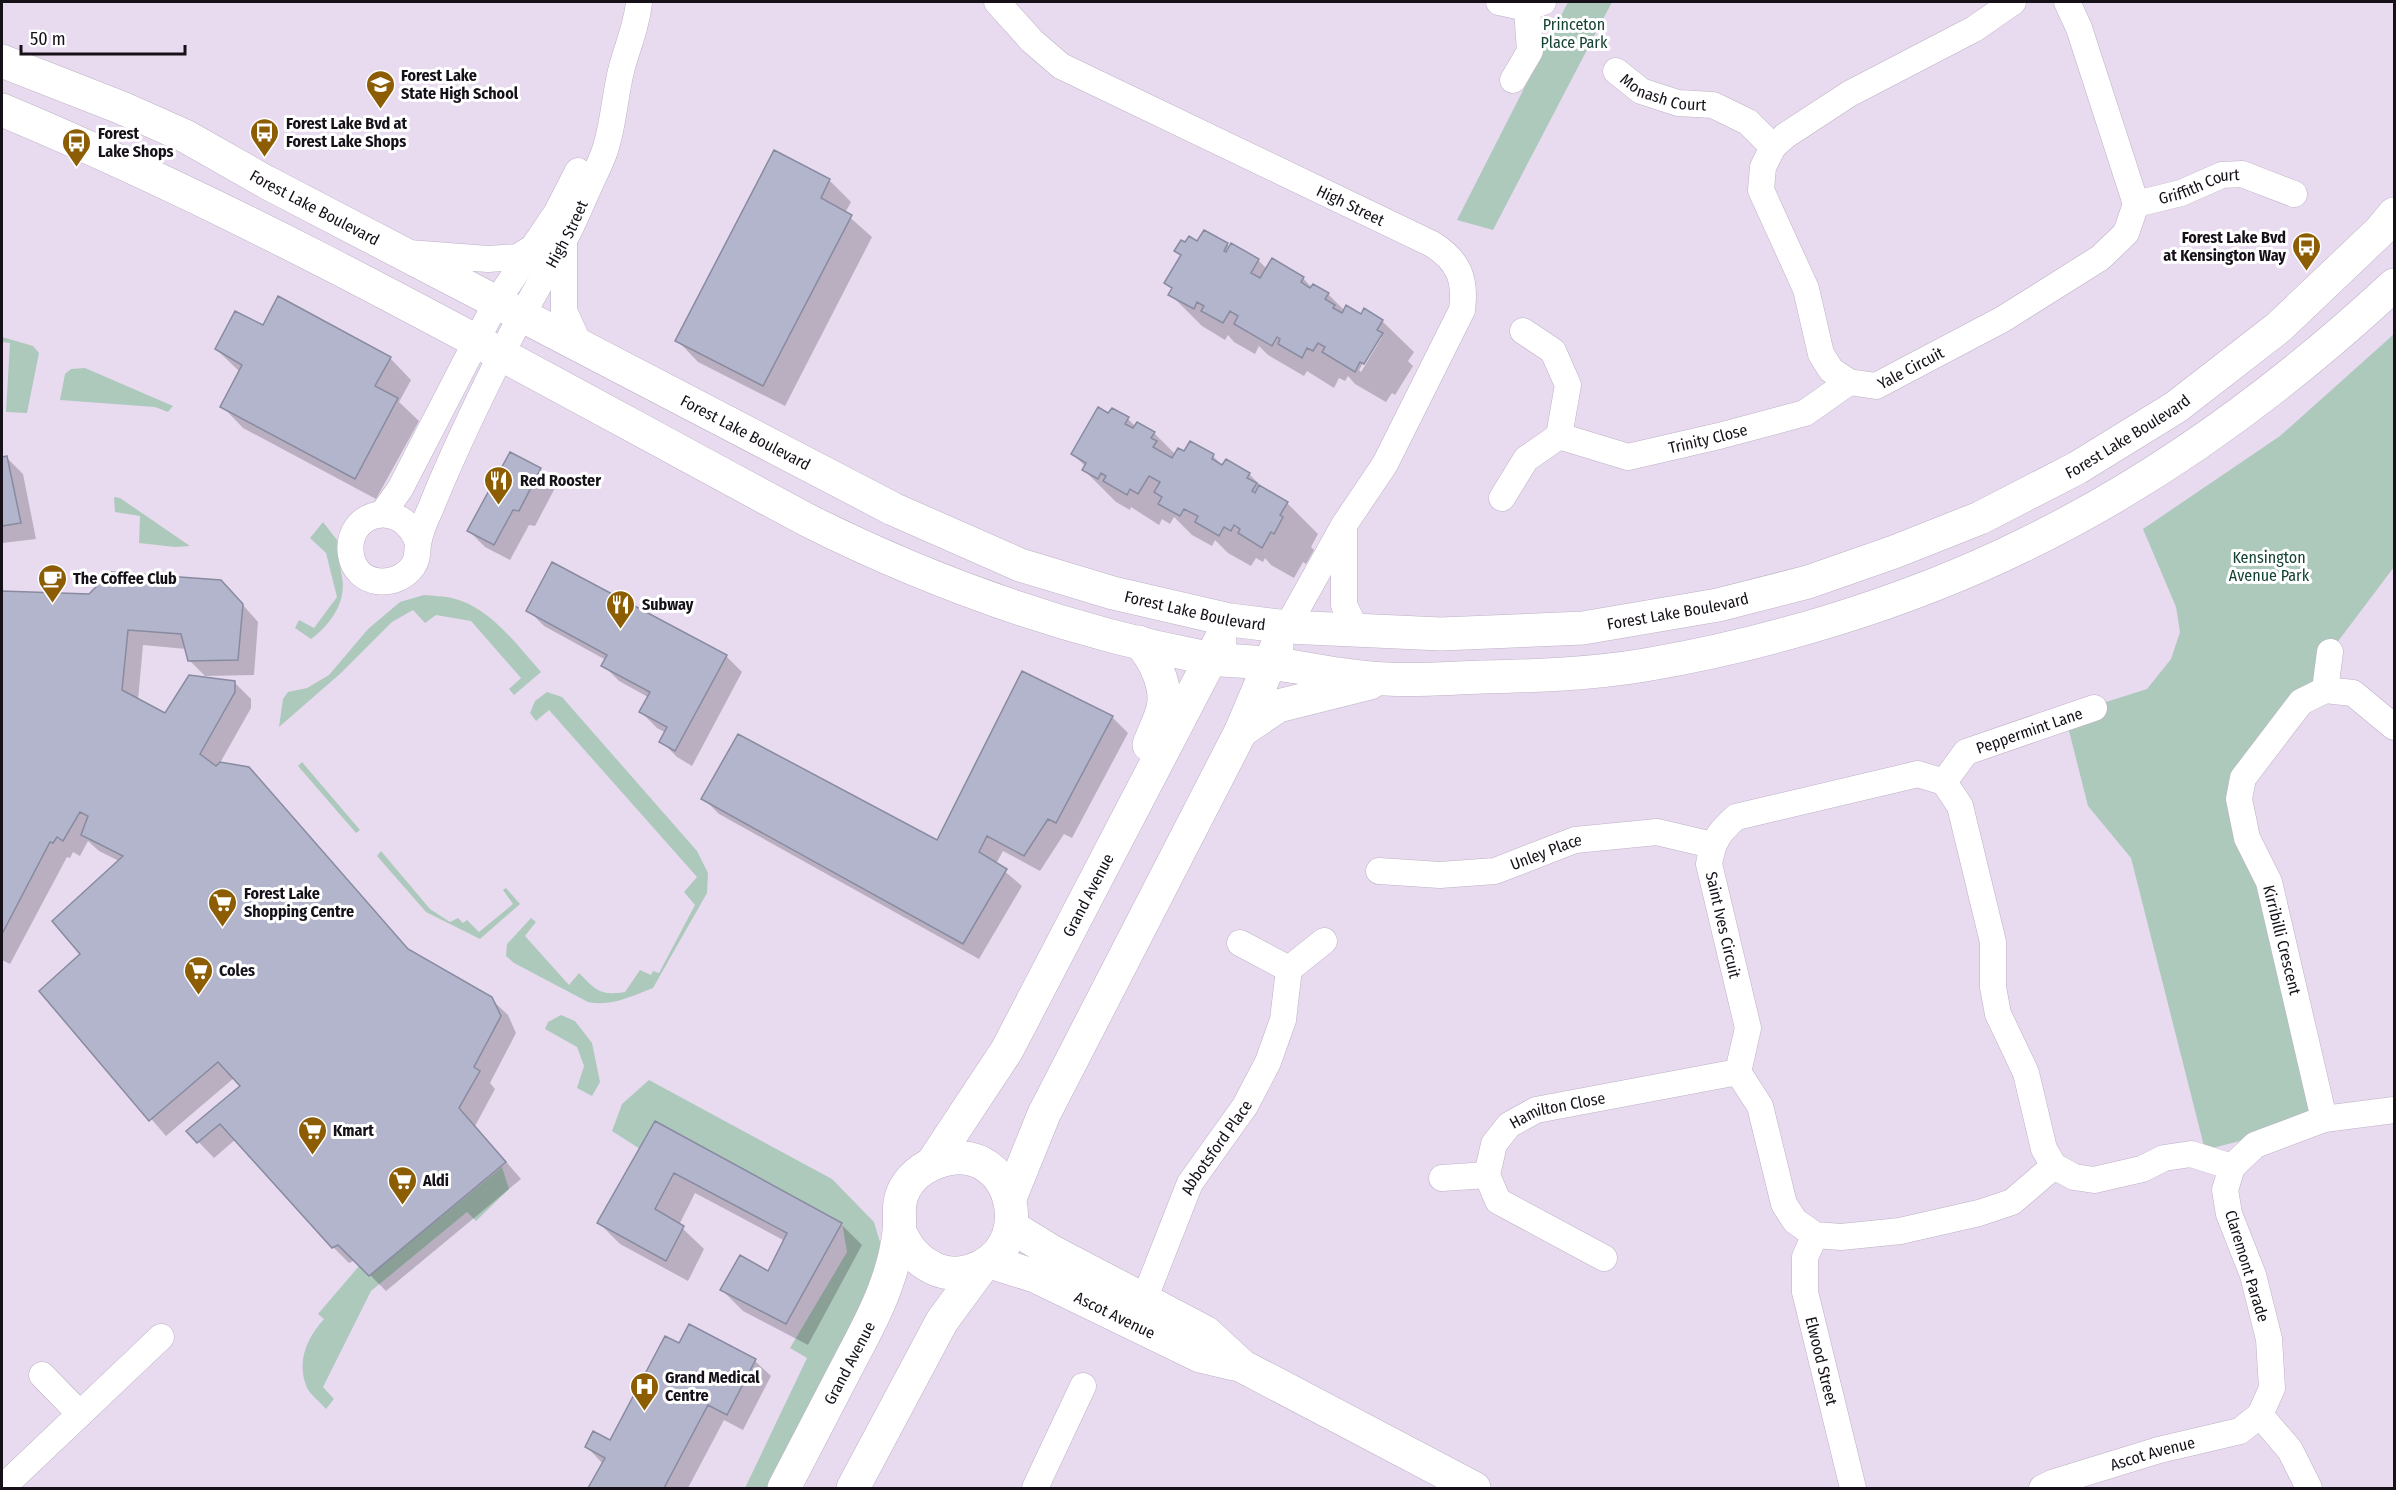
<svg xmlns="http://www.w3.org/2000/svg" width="2396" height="1490" viewBox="0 0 2396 1490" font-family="'Fira Sans Condensed',sans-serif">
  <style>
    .green { fill: #adc9bc }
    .shadow { fill: #0003; fill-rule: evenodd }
    .building { fill: #b2b5cb; stroke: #888ba0; stroke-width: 1.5 }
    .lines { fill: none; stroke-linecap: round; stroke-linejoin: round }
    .street-casing { stroke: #bdb1c6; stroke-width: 27 }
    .secondary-casing { stroke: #bdb1c6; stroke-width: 34 }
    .street { stroke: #fff; stroke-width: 26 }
    .secondary { stroke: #fff; stroke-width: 33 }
    .labels { text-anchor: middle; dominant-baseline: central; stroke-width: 6; stroke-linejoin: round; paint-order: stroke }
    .park-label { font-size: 16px; fill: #144231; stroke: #fff }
    .poi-label { font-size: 16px; font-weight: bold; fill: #161119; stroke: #fff; text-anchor: start }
    .street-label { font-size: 16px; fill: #161119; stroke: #fff }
  </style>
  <rect width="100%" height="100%" fill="#e8dbf0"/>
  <path class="green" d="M 1568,2 L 1612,2 L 1493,230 L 1457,220 Z
    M 2394,334 L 2394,567 L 2330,652 L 2325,690 L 2243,778 L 2324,1119 L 2205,1150 L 2131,858 L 2088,806 L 2065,715 L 2147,689 L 2171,659 L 2180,632 L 2176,607 L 2143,529 L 2280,436 Z
    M 2,337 L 33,346 L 39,353 L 27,413 L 6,412 L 10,343 L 2,342 Z
    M 85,368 L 173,406 L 168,412 L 155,407 L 60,400 L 65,374 L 71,369 Z
    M 114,497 L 120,498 L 190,546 L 175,547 L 139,543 L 140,516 L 115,512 Z
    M 323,522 L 337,540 C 336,555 340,563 342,577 C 347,602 330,625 311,639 L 295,628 L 299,620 L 314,628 L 337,597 L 326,553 L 310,538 Z
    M 424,595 C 433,596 443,596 452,598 C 490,607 516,644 541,672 L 514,695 L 509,689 L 521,678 L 471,621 L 436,615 L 425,623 L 413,610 L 392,622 L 341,673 L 279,727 L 283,699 L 288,692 L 307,688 L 329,675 L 368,629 L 400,602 Z
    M 547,692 L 562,697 L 697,851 L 708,873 L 707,893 L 653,988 C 632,996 611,1007 588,1002 L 514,963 L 506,956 L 507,944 L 531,918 L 536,922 L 525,936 L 569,985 L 579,973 C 596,990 600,996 625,992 L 640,970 L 651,975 L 653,971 L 659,973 L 695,905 L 684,892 L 697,877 L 549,710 L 536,721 L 530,713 L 535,701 Z
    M 302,762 L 360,830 L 356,833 L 298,766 Z
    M 381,851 L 430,909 L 450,922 L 458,918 L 463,923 L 467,920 L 479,932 L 513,904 L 503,890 L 506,888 L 520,904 L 480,939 L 426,912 L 377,856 Z
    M 561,1015 L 575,1021 L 592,1043 L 600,1082 L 592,1096 L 577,1088 L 584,1066 L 577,1047 L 545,1029 L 548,1022 Z
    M 649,1080 L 832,1179 L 874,1222 L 882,1249 L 868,1298 L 770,1488 L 745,1488 L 807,1358 L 790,1348 L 847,1252 L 842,1223 L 656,1121 L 640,1149 L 612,1131 L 622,1104 Z
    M 502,1167 L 509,1189 L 476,1221 L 467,1212 L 371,1291 L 323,1387 L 334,1399 L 326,1409 C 321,1403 311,1395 307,1388 C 296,1361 307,1338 324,1319 L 318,1314 L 359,1266 L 369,1276 Z"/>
  <path class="shadow" d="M 775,152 L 829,180 L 851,202 L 845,213 L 872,237 L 785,406 L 698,362 L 677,340 Z
    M 1198,243 L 1227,244 L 1230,248 L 1232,245 L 1258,260 L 1267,269 L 1303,278 L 1312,288 L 1328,294 L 1345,311 L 1382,321 L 1414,352 L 1408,361 L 1413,366 L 1395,395 L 1392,393 L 1386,402 L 1355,384 L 1348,376 L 1345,381 L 1339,378 L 1334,388 L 1307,371 L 1304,376 L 1268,355 L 1259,346 L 1255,354 L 1234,342 L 1228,335 L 1225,340 L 1202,326 L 1170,294 L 1173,290 L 1166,283 L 1181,257 L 1176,251 ZM 1379,337 L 1382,337 L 1361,372 L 1359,370 Z
    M 263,327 L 390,358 L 411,380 L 399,402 L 419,421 L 376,499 L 243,428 L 222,406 L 240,372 L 216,349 Z
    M 1112,410 L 1128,419 L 1136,427 L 1154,433 L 1176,455 L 1184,453 L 1213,456 L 1223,466 L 1249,474 L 1265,490 L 1287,503 L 1318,534 L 1311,547 L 1314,550 L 1306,564 L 1303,562 L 1294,578 L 1271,565 L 1265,558 L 1263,562 L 1256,558 L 1251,566 L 1228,553 L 1215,540 L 1212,546 L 1192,535 L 1174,517 L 1170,524 L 1162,519 L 1159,525 L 1131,507 L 1130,510 L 1116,502 L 1084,470 L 1086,467 L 1073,454 Z
    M 510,454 L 541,470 L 556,486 L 535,526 L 529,525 L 510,560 L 485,547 L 469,531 Z
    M 7,458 L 23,474 L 36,539 L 2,543 L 2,459 Z
    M 2,593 L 237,598 L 258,622 L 254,675 L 205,676 L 189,660 L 186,649 L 143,645 L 138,700 L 165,715 L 235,683 L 251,699 L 251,708 L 220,763 L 265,785 L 411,953 L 491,999 L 508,1015 L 516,1033 L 490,1083 L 495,1089 L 475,1126 L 521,1179 L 386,1291 L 355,1260 L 349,1263 L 333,1247 L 236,1139 L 214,1158 L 188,1131 L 242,1086 L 234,1078 L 166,1136 L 41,991 L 82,954 L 119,861 L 99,851 L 88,841 L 80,856 L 73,852 L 70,858 L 67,857 L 10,964 L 2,960 Z
    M 528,610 L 726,656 L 742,672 L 692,766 L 677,757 L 661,741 L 666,733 L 657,728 L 641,712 L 648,697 L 619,681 L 603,665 L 606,660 L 544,626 Z
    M 1112,717 L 1128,733 L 1072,838 L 1064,834 L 1040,871 L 1003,851 L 996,864 L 1022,886 L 979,959 L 719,814 L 703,798 L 937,842 Z
    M 656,1123 L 841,1224 L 862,1245 L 808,1345 L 743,1311 L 722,1290 L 769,1273 L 785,1241 L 695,1193 L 679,1225 L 704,1249 L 688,1281 L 620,1244 L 599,1223 Z
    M 690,1326 L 755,1361 L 771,1376 L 743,1430 L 724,1420 L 688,1488 L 590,1488 L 603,1464 L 587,1447 L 611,1442 L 680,1345 Z"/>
  <path class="building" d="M 774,150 L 830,179 L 821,198 L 852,215 L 763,386 L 675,341 Z
    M 1204,230 L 1228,243 L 1224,251 L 1226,252 L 1231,243 L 1259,259 L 1251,273 L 1260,278 L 1272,258 L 1304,277 L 1301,282 L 1310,288 L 1313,284 L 1329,293 L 1325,299 L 1335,305 L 1333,308 L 1342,313 L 1346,305 L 1361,314 L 1364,308 L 1383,320 L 1377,330 L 1383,333 L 1364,364 L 1360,362 L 1355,372 L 1322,352 L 1325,347 L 1318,343 L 1313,351 L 1307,348 L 1302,358 L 1278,344 L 1280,339 L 1277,337 L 1272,346 L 1234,324 L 1238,316 L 1230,311 L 1223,323 L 1201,311 L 1204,306 L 1197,302 L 1194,309 L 1168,295 L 1172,288 L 1164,283 L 1181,255 L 1174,251 L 1181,240 L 1185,242 L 1189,236 L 1197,241 Z
    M 278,296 L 391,357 L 375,386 L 398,398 L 355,479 L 220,407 L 242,365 L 215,349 L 235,311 L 263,325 Z
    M 1098,407 L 1108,413 L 1112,408 L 1129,417 L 1125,424 L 1133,428 L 1137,422 L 1155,432 L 1151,438 L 1157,441 L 1153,447 L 1172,458 L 1178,448 L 1184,451 L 1190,441 L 1214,454 L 1212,459 L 1222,465 L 1226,459 L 1250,473 L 1247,478 L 1257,483 L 1252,491 L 1255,493 L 1259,485 L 1288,502 L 1280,515 L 1283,517 L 1274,534 L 1271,532 L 1262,548 L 1238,533 L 1240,529 L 1234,525 L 1231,531 L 1224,527 L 1219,536 L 1195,522 L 1198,516 L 1184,509 L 1180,516 L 1158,504 L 1162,497 L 1154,492 L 1160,482 L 1149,476 L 1138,494 L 1130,489 L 1127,495 L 1103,481 L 1106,476 L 1101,473 L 1098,479 L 1082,470 L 1086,463 L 1071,454 Z
    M 510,452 L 541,468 L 519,511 L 513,510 L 494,545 L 467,531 Z
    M 7,456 L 21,523 L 2,526 L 2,457 Z
    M 552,562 L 727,655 L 675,751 L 659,742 L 667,727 L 639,712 L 650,692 L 601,666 L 607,655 L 526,611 Z
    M 111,572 L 221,580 L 243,604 L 238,660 L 188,661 L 181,634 L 128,630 L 122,690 L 165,713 L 189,675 L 235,681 L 235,692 L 200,754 L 216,766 L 220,762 L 249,767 L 408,949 L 492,997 L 501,1016 L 474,1067 L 480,1071 L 459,1108 L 506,1162 L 369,1276 L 338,1245 L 332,1248 L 220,1124 L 197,1143 L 186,1131 L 240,1086 L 218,1062 L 149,1121 L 39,991 L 80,954 L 52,921 L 123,856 L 81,835 L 88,816 L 80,812 L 63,841 L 57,837 L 53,843 L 50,842 L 2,934 L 2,591 L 89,594 Z
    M 1022,671 L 1113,716 L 1056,823 L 1048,819 L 1024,856 L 987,836 L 979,852 L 1007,869 L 963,944 L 701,799 L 738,734 L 937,840 Z
    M 655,1121 L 842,1223 L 786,1324 L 720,1290 L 740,1255 L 768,1271 L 787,1233 L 674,1173 L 655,1209 L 684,1226 L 666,1261 L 597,1223 Z
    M 689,1324 L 756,1359 L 727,1415 L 708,1405 L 664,1488 L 588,1488 L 605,1458 L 585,1447 L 593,1431 L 610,1440 L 665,1336 L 679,1343 Z"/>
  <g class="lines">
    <defs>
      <g id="street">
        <path id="s1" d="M 997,2 L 1032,41 L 1061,66 L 1432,244 C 1459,261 1466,279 1462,310 L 1385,464 L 1344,525 L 1287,627"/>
        <path d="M 1499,2 L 1527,8"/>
        <path id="s2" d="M 2013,2 L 1974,29 L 1849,94 L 1785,136 L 1773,147 L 1763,167 L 1761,190 L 1806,289 L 1821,354 L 1831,370 L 1849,382 L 1876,386 L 2003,319 L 2100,258 L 2126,233 L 2136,204 L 2079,28 L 2067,2"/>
        <path id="s3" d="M 1616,71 L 1641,91 L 1678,103 L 1713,105 L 1748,122 L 1773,147"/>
        <path d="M 1513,80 L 1530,51 L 1527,8 L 1543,2"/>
        <path id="s4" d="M 2136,204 L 2181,193 L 2222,175 L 2242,174 L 2294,194"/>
        <path d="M 564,243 L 564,311 L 580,346"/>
        <path d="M 408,253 L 488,259 L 518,257 L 529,250"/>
        <path id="s5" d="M 1559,436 L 1628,457 L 1719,436 L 1805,413 L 1849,382"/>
        <path d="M 1502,498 L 1526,459 L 1559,436 L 1568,385 L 1553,351 L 1523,331"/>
        <path d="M 382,514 L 400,489 L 497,301 L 557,212 L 578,171"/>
        <path d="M 1344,526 L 1344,605 L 1356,630"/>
        <path id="s6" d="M 418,543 C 402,496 344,512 351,555 C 356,586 396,590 413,566 C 418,559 417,552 418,544 C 420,533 425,520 430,510 C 452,454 479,399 506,345 C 524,310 544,277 563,242 C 573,225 580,206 588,189 C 594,175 602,161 606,147 C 614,121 615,93 622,67 C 628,45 637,25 639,2"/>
        <path d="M 2325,690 L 2353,693 L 2394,727"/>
        <path id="s7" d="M 1944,782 L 1966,752 L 2094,708"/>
        <path id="s8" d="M 1379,871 L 1440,875 L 1495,871 L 1575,840 L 1657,832 L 1712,845"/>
        <path d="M 1240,943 L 1289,969 L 1324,941"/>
        <path d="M 2324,1119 L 2269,882 L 2247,838 L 2239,799 L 2243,778 L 2301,702 L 2325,690 L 2330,652"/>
        <path d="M 2054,1166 L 2012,1202 L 1979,1213 L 1900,1231 L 1841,1237 L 1815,1235 L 1795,1221 L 1784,1204 L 1760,1106 L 1738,1072 L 1748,1028 L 1709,864 C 1713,841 1718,833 1736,817 L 1918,774 L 1944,782 L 1960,806 L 1993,942 L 1993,987 L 1998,1014 L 2026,1073 L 2044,1149 L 2054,1166 L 2074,1177 L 2094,1180 L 2142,1169 L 2164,1158 L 2191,1154 L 2232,1167"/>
        <path d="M 1442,1178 L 1487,1175"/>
        <path id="s9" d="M 1815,1235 L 1805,1257 L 1805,1292 L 1853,1488"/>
        <path id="s10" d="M 1604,1258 L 1498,1201 L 1487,1175 L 1494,1144 L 1509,1125 L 1536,1110 L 1738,1072"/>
        <path id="s11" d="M 1138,1315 L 1190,1183 L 1245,1106 L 1268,1062 L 1283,1020 L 1289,969"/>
        <path d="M 42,1375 L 80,1414"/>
        <path d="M 2,1488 L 161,1337"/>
        <path d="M 1035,1488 L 1083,1386"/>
        <path id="s12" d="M 2042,1488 L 2052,1483 L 2159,1450 L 2240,1431 L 2260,1415"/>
        <path d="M 2309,1488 L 2290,1450 L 2260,1415 L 2272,1388 L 2269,1339 L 2253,1275 L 2229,1214 L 2225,1190 L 2232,1167 L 2255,1145 L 2324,1119 L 2394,1110"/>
      </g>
      <g id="secondary">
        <path id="s13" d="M 2,61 L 122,108 L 185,136 L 266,182 L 893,509 L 1020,565 L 1113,593 L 1230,620 L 1287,627 L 1441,634 L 1583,628 L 1718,605 L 1808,582 L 1894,552 L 1980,518 L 2077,468 L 2176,407 L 2279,327 L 2380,231 L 2394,214"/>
        <path d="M 2,110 C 280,226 543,379 809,521 C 935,584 1069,631 1207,658 C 1230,662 1253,661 1276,664 C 1313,669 1350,678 1387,679 C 1418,681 1450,678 1482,677 C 1536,676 1591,674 1645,665 C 1770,644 1908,602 2022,546 C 2159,480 2283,388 2394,285"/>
        <path d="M 1139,642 C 1154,657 1168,687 1163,708 C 1160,721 1153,733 1149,745"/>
        <path d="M 1241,731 L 1278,706 L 1370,683"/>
        <path id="s14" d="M 933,1162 L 1007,1050 L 1220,641"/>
        <path d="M 1010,1198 L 1044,1114 L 1241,731 L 1277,646"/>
        <path d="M 1012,1227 L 1051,1251 L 1205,1332 L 1242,1366 L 1474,1488"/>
        <path id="s15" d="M 990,1262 L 1035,1276 L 1200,1356 L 1234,1364"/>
        <path id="s16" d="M 784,1488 C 805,1447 827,1405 849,1363 C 862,1338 877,1312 886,1285 C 892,1269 897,1249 899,1232 C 901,1215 896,1205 905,1188 C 915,1171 930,1163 948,1159 C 1015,1146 1039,1250 970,1271 C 959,1274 946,1274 935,1269 C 916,1260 908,1249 899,1230"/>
        <path d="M 853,1488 L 942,1321 L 981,1268"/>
      </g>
    </defs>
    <use href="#street" class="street-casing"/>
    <use href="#secondary" class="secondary-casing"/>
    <use href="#street" class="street"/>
    <use href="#secondary" class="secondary"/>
  </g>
  <defs>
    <symbol id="school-pin" viewBox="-11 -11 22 30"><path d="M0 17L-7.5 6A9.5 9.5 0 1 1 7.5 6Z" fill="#8c5d03" stroke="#fff"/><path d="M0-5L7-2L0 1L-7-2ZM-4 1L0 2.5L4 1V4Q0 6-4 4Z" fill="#fff"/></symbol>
    <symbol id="bus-pin" viewBox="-11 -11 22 30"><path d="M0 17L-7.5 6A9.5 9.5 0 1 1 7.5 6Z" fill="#8c5d03" stroke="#fff"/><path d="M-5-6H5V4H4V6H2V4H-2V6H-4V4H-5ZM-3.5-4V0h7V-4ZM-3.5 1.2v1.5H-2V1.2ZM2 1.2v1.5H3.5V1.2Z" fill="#fff"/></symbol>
    <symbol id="restaurant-pin" viewBox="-11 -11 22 30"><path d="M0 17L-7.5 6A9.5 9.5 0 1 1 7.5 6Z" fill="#8c5d03" stroke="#fff"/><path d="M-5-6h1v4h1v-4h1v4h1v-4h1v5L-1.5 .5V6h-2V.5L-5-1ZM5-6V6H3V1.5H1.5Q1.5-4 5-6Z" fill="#fff"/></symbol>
    <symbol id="cafe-pin" viewBox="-11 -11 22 30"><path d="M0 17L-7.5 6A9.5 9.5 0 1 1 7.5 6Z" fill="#8c5d03" stroke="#fff"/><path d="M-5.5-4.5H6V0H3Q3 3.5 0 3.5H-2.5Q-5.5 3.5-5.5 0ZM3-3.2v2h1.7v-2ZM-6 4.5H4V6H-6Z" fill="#fff"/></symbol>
    <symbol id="supermarket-pin" viewBox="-11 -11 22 30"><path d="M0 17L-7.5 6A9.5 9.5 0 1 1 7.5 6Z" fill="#8c5d03" stroke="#fff"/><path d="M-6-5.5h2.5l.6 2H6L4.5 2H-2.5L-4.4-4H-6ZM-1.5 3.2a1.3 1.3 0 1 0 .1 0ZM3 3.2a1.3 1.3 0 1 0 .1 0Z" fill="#fff"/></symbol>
    <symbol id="hospital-pin" viewBox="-11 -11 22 30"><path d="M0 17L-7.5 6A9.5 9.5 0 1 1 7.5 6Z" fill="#8c5d03" stroke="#fff"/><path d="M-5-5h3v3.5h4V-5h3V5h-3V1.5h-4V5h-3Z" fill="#fff"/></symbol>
  </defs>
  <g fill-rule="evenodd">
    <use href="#school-pin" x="364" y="68" width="33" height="45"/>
    <use href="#bus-pin" x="248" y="116" width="33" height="45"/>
    <use href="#bus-pin" x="60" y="126" width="33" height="45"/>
    <use href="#bus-pin" x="2290" y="230" width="33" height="45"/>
    <use href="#restaurant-pin" x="482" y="464" width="33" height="45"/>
    <use href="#cafe-pin" x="36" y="562" width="33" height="45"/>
    <use href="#restaurant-pin" x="604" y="588" width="33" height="45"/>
    <use href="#supermarket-pin" x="206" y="886" width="33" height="45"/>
    <use href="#supermarket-pin" x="182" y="954" width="33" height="45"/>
    <use href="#supermarket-pin" x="296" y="1114" width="33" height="45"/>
    <use href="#supermarket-pin" x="386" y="1164" width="33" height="45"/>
    <use href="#hospital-pin" x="628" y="1370" width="33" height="45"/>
  </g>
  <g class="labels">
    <g class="park-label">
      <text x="1574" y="24">Princeton<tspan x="1574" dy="18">Place Park</tspan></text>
      <text x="2269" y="557">Kensington<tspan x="2269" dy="18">Avenue Park</tspan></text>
    </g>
    <g class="poi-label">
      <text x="401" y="75">Forest Lake<tspan x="401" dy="18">State High School</tspan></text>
      <text x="286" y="123">Forest Lake Bvd at<tspan x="286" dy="18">Forest Lake Shops</tspan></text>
      <text x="98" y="133">Forest<tspan x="98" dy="18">Lake Shops</tspan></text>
      <text x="2286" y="237" text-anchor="end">Forest Lake Bvd<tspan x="2286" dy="18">at Kensington Way</tspan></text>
      <text x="520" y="480">Red Rooster</text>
      <text x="73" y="578">The Coffee Club</text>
      <text x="642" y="604">Subway</text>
      <text x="244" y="893">Forest Lake<tspan x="244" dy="18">Shopping Centre</tspan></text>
      <text x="219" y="970">Coles</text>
      <text x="333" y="1130">Kmart</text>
      <text x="423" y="1180">Aldi</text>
      <text x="665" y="1377">Grand Medical<tspan x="665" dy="18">Centre</tspan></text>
    </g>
    <g class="street-label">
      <text stroke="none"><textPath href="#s3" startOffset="54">Monash Court</textPath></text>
      <text stroke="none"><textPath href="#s4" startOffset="66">Griffith Court</textPath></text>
      <text stroke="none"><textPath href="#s1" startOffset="412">High Street</textPath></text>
      <text stroke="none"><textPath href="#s13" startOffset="346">Forest Lake Boulevard</textPath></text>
      <text stroke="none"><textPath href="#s6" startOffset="555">High Street</textPath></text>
      <text stroke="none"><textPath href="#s2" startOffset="609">Yale Circuit</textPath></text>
      <text stroke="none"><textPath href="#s13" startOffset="832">Forest Lake Boulevard</textPath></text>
      <text stroke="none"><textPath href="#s13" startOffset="2290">Forest Lake Boulevard</textPath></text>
      <text stroke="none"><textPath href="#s5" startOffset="154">Trinity Close</textPath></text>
      <text stroke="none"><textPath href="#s13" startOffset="1318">Forest Lake Boulevard</textPath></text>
      <text stroke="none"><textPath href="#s13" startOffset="1804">Forest Lake Boulevard</textPath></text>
      <text stroke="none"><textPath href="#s7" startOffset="104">Peppermint Lane</textPath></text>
      <text stroke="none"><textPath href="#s8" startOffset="171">Unley Place</textPath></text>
      <text stroke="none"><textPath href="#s14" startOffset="309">Grand Avenue</textPath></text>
      <text transform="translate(1723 925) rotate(77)">Saint Ives Circuit</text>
      <text transform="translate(2282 940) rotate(76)">Kirribilli Crescent</text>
      <text stroke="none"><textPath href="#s10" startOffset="256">Hamilton Close</textPath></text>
      <text stroke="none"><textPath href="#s11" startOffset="186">Abbotsford Place</textPath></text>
      <text transform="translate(2247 1266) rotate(73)">Claremont Parade</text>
      <text stroke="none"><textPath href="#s15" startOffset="136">Ascot Avenue</textPath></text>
      <text stroke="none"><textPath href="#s9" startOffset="130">Elwood Street</textPath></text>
      <text stroke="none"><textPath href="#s16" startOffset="141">Grand Avenue</textPath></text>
      <text stroke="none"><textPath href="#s12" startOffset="116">Ascot Avenue</textPath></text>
    </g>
  </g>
  <rect width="2396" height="1490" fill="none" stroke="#161119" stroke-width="6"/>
  <path d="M21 45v9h164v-9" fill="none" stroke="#161119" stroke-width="3"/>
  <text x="30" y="45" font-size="18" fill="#161119" stroke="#ffffff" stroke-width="4.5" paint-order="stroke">50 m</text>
</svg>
